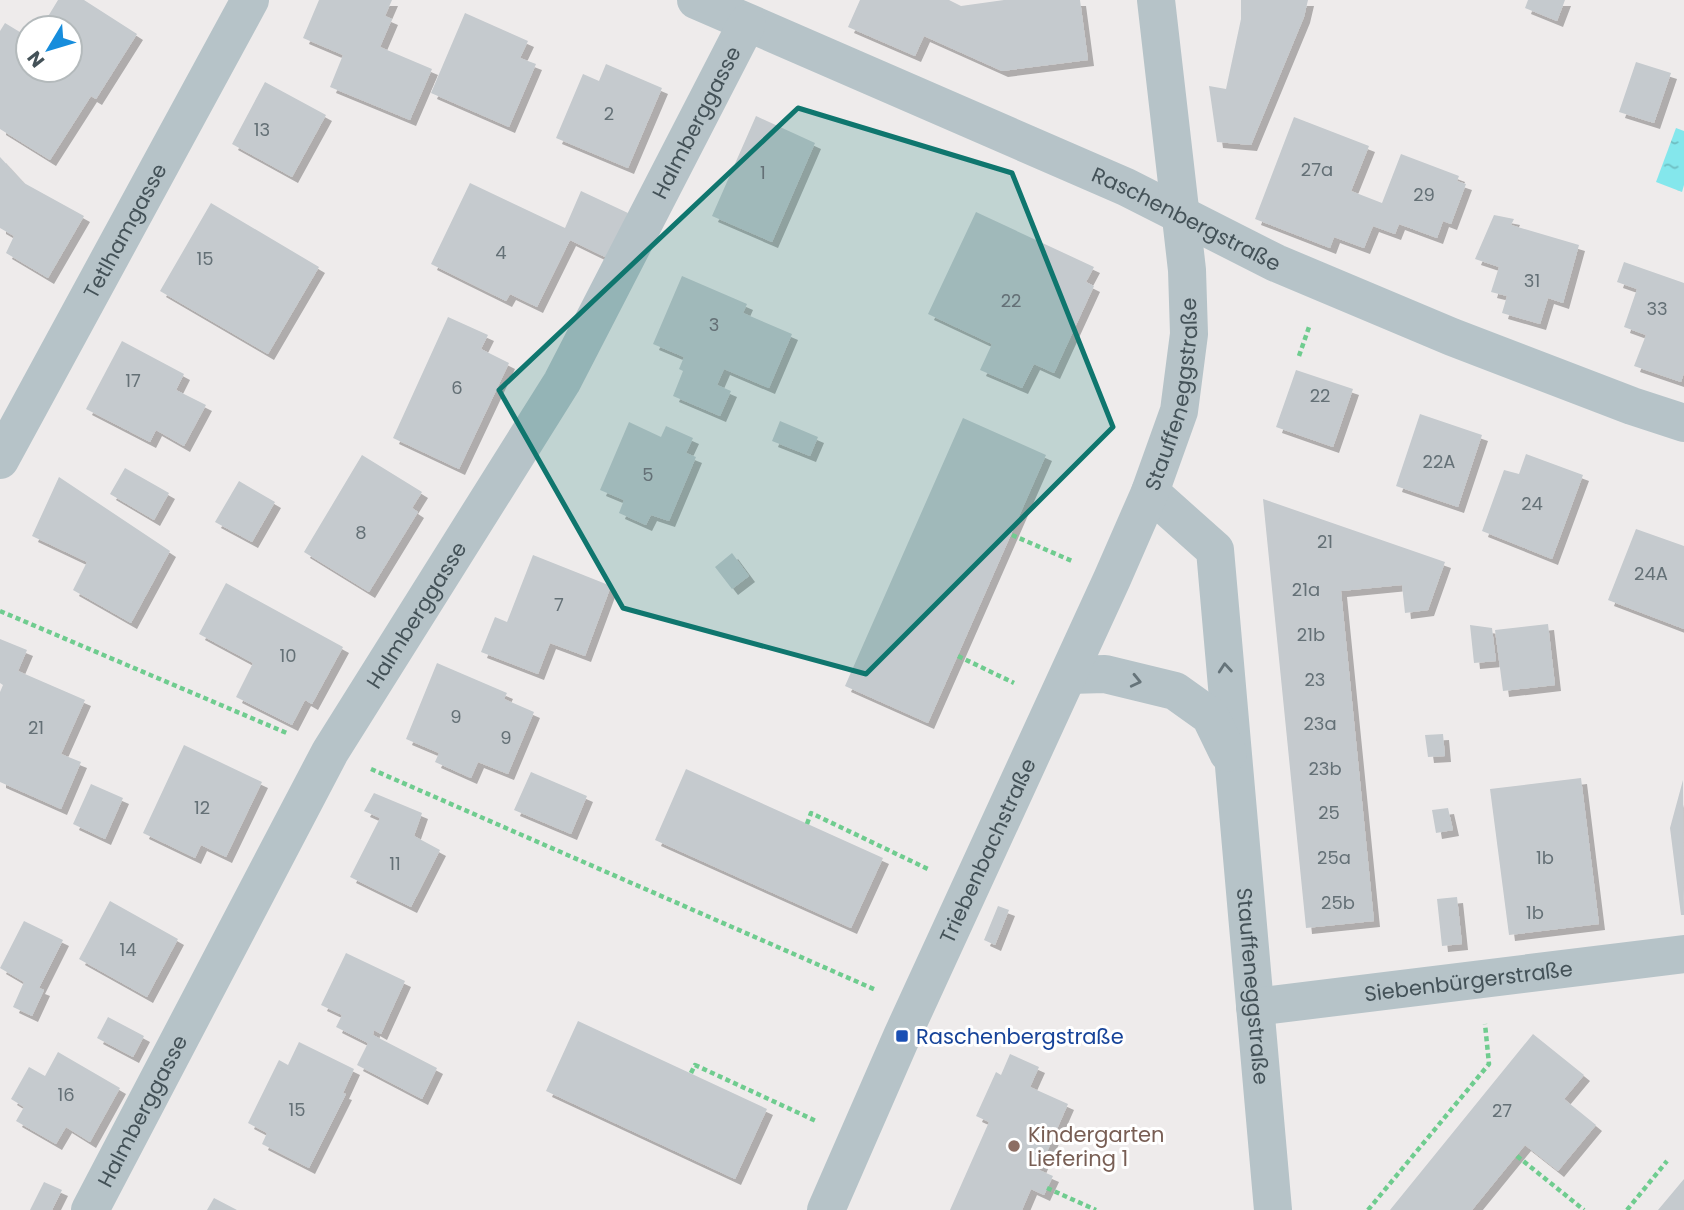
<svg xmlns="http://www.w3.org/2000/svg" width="1684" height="1210" viewBox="0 0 1684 1210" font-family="Poppins,sans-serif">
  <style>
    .water { fill: url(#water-ripples) }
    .building { fill: #c5cace; filter: url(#shadow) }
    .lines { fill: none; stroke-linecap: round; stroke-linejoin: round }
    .path { stroke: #6fcc8f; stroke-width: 4.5; stroke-dasharray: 5 3.5; stroke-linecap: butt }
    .minor { stroke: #b6c3c8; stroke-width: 38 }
    .tertiary { stroke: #b6c3c8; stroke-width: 38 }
    .oneway { stroke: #66747a }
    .marked { fill: #0f766e; fill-opacity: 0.2; stroke: #0f766e; stroke-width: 5; stroke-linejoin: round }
    .transit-dot { fill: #1a4fb4; stroke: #fff; stroke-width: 2.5 }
    .education-dot { fill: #8d6e63; stroke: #fff; stroke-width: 2.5 }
    .labels { text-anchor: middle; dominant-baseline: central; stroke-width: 6; stroke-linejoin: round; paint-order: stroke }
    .number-label { font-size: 18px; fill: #647076 }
    .street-label { font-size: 21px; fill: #445258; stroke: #fff }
    .transit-label { font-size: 21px; fill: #164399; stroke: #fff; text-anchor: start }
    .education-label { font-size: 21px; fill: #785e54; stroke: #fff; text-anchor: start }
  </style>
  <defs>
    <pattern id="water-ripples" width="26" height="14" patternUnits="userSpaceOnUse" patternTransform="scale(1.75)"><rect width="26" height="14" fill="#84e7ec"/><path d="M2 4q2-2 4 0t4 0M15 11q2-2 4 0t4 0" fill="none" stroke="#6ebec2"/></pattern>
    <filter id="shadow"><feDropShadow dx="6" dy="6" stdDeviation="0" flood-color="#0004"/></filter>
  </defs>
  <rect width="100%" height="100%" fill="#eeebeb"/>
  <path class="water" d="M 1676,128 L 1684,131 L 1684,185 L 1682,192 L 1656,182 Z"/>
  <path class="building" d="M 58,0 L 84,0 L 137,34 L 96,99 L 91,96 L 50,160 L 0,129 L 0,31 L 5,23 L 28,37 L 28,70 L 70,70 L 70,28 L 41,28 Z
    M 319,0 L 392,0 L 385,16 L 392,19 L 380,47 L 432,69 L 410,120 L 330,87 L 343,55 L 303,38 Z
    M 860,0 L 949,0 L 961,6 L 1004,0 L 1080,0 L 1088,60 L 1002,71 L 924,36 L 915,56 L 848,27 Z
    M 1241,0 L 1308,0 L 1304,17 L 1251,145 L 1217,142 L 1209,86 L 1226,89 L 1241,19 Z
    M 1528,0 L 1565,0 L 1557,21 L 1525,8 Z
    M 465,13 L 528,41 L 520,58 L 536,64 L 509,127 L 431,93 Z
    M 1636,62 L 1671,73 L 1654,123 L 1619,112 Z
    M 606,64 L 662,88 L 628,168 L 556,138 L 583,74 L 599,81 Z
    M 265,82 L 326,115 L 292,177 L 232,144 Z
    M 756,116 L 815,143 L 772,242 L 712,216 Z
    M 1294,117 L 1369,146 L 1351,191 L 1382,203 L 1401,154 L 1459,176 L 1457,181 L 1466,184 L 1451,224 L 1443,221 L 1437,238 L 1399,224 L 1395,234 L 1373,226 L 1364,248 L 1334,237 L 1330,248 L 1255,219 Z
    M 0,157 L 24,183 L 84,216 L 48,278 L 6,253 L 14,236 L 0,228 Z
    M 470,183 L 565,228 L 581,191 L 628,213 L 607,258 L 570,240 L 537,307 L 510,294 L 506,301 L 431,264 Z
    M 211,203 L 319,267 L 268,354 L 160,291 Z
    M 976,212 L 1094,267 L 1086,282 L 1094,286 L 1054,373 L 1034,364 L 1022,388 L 980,370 L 992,344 L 928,314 Z
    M 1494,215 L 1514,219 L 1511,225 L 1579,245 L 1563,303 L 1548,298 L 1540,324 L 1502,313 L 1507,296 L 1491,292 L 1499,267 L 1475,259 Z
    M 1624,262 L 1684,283 L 1684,373 L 1681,382 L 1634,366 L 1646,335 L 1624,327 L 1637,289 L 1617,282 Z
    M 682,276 L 747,304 L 743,313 L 792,334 L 769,388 L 724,369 L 717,385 L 731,391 L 720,416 L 673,396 L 683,371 L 679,369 L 684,357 L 653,344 Z
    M 448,317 L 488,335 L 481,349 L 509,363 L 459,469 L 393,438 Z
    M 122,341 L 184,374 L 176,390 L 206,405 L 184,446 L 156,430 L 150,442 L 86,409 Z
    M 1296,370 L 1353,389 L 1333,447 L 1276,427 Z
    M 1420,414 L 1482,435 L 1458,507 L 1396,486 Z
    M 963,418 L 1046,455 L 928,723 L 845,686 Z
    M 780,421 L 818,437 L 810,456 L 772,441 Z
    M 629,422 L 661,437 L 666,426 L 693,438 L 686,453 L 696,457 L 669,521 L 651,515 L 646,525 L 619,513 L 624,500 L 600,490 Z
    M 1526,454 L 1583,475 L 1552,559 L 1482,531 L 1504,470 L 1519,474 Z
    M 362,455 L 422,492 L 412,508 L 418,512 L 369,592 L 304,552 Z
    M 125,468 L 169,493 L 154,520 L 110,494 Z
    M 59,477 L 170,551 L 131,623 L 73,590 L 87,562 L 32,536 Z
    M 239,481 L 275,502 L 252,542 L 215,522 Z
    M 1263,499 L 1445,562 L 1428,610 L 1405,613 L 1402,585 L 1341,591 L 1374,921 L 1306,928 Z
    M 1636,529 L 1684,546 L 1684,629 L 1608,600 Z
    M 732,553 L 749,576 L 732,589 L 715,567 Z
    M 533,555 L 611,586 L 585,656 L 550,643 L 538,674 L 481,652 L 495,617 L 507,622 Z
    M 226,583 L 343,647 L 312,704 L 305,700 L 292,725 L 236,697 L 253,663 L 199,634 Z
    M 1548,624 L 1555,685 L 1503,691 L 1495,630 Z
    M 1470,625 L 1492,628 L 1496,661 L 1474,663 Z
    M 0,639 L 27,650 L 18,671 L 85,700 L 61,754 L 81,762 L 61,809 L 0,782 L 0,692 L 3,685 L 0,683 Z
    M 437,663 L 507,693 L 504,699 L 534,712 L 508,774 L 478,762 L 471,778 L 435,762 L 439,753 L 406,739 Z
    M 1443,734 L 1445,756 L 1428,757 L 1425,735 Z
    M 184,745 L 262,782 L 226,857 L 201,845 L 195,858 L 143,833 Z
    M 686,769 L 883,858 L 851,928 L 655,840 Z
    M 531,772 L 587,796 L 571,834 L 514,810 Z
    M 1581,778 L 1599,924 L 1509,935 L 1490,789 Z
    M 1683,780 L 1684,915 L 1681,915 L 1670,828 Z
    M 91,784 L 123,798 L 105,839 L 73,824 Z
    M 374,793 L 422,813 L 414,836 L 440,850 L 411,907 L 350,877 L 380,818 L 364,811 Z
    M 1448,808 L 1453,830 L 1436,833 L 1432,810 Z
    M 1457,897 L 1462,944 L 1442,946 L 1437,899 Z
    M 110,901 L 178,939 L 147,997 L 79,959 Z
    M 998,906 L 1009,910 L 995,945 L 984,940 Z
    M 24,921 L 63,940 L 39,988 L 44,990 L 32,1016 L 13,1007 L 24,982 L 0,968 Z
    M 346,953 L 405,981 L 381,1034 L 374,1030 L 373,1035 L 437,1068 L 422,1099 L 357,1065 L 368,1043 L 336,1027 L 342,1015 L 321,1005 Z
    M 108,1017 L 144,1036 L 133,1057 L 97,1038 Z
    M 578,1021 L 767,1109 L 735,1179 L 546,1091 Z
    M 1533,1034 L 1584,1075 L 1564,1099 L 1596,1125 L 1558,1171 L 1525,1145 L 1472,1210 L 1390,1210 Z
    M 299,1042 L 354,1069 L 343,1093 L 346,1094 L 309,1168 L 262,1144 L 267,1133 L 248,1123 L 279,1060 L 288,1065 Z
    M 58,1052 L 120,1088 L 90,1142 L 66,1127 L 56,1144 L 16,1121 L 24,1107 L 11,1099 L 29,1067 L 45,1076 Z
    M 1010,1054 L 1039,1067 L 1030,1087 L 1068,1104 L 1039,1170 L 1053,1176 L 1044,1195 L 1031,1189 L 1022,1210 L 950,1210 L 989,1122 L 976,1116 L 996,1072 L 1001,1075 Z
    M 1684,1179 L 1684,1210 L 1658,1210 Z
    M 44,1182 L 62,1190 L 52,1210 L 30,1210 Z
    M 214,1198 L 237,1210 L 207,1210 Z"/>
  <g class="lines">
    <path class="path" d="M 1299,356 L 1309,327
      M 1012,535 L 1072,561
      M 0,611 L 289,734
      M 958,656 L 1014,683
      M 371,769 L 876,990
      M 807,824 L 811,813 L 930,870
      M 691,1073 L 695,1065 L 816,1121
      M 1517,1156 L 1584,1210
      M 1047,1188 L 1096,1210
      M 1368,1210 L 1489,1064 L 1485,1024
      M 1627,1210 L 1667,1161"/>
    <g class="minor">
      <path id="s1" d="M 696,0 L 1126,187 L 1276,263 L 1452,337 L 1632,406 L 1684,423"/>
      <path id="s2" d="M 0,460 L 250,0"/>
      <path id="s3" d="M 1150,492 L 1215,550 L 1273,1210"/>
      <path d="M 1069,675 L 1105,674 L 1175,691 L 1210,716 L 1228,753"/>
      <path id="s4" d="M 1255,1007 L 1684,954"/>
      <path id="s5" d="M 90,1210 L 330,752 L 562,382 L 747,23"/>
    </g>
    <path class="tertiary" id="s6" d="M 826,1210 L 902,1036 L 1112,579 L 1150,492 L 1179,411 L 1189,334 L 1187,270 L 1156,0"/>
  </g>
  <defs><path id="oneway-chevron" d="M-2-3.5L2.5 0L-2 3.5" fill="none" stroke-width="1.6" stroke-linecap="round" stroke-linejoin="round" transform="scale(1.75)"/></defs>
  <g class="oneway">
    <use href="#oneway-chevron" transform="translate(1225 668) rotate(-95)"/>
    <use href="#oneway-chevron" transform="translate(1136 681) rotate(13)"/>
  </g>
  <path class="marked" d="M 798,108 L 1012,173 L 1113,427 L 866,674 L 623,608 L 499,390 Z"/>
  <rect class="transit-dot" x="895" y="1029" width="14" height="14" rx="3.5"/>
  <circle class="education-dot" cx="1014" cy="1146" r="7"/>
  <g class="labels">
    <g class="number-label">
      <text x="609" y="113">2</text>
      <text x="262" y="129">13</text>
      <text x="1317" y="169">27a</text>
      <text x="763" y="172">1</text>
      <text x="1424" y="194">29</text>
      <text x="501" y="252">4</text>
      <text x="205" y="258">15</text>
      <text x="1532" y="280">31</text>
      <text x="1011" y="300">22</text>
      <text x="1657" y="308">33</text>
      <text x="714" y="324">3</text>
      <text x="133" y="380">17</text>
      <text x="457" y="387">6</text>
      <text x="1320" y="395">22</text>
      <text x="1439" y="461">22A</text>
      <text x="648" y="474">5</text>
      <text x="1532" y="503">24</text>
      <text x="361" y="532">8</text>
      <text x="1325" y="541">21</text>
      <text x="1651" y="573">24A</text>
      <text x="1306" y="589">21a</text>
      <text x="559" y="604">7</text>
      <text x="1311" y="634">21b</text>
      <text x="288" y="655">10</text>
      <text x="1315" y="679">23</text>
      <text x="456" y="716">9</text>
      <text x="1320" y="723">23a</text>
      <text x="36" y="727">21</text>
      <text x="506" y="737">9</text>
      <text x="1325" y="768">23b</text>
      <text x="202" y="807">12</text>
      <text x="1329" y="812">25</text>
      <text x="1334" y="857">25a</text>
      <text x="1545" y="857">1b</text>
      <text x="395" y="863">11</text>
      <text x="1338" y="902">25b</text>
      <text x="1535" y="912">1b</text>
      <text x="128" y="949">14</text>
      <text x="66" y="1094">16</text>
      <text x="297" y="1109">15</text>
      <text x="1502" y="1110">27</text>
    </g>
    <g class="street-label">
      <text stroke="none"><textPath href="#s5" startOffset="1246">Halmberggasse</textPath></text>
      <text stroke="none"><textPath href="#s1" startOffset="537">Raschenbergstraße</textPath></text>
      <text stroke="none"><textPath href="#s2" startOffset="261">Tetlhamgasse</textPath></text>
      <text stroke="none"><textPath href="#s6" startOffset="889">Stauffeneggstraße</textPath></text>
      <text stroke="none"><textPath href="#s5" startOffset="679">Halmberggasse</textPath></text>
      <text stroke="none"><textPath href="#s6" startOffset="394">Triebenbachstraße</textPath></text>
      <text stroke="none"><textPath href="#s4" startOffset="215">Siebenbürgerstraße</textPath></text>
      <text stroke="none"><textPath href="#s3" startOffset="525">Stauffeneggstraße</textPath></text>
      <text stroke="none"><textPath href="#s5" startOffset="112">Halmberggasse</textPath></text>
    </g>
    <g class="transit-label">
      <text x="916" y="1036">Raschenbergstraße</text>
    </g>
    <g class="education-label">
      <text x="1028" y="1134">Kindergarten<tspan x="1028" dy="24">Liefering 1</tspan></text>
    </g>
  </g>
  <g transform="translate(49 49) rotate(232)"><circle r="33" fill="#ffffff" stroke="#b4babc" stroke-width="2"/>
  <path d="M0-5L12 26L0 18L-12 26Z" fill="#178ddc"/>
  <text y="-10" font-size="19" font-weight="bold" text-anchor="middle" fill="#445258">N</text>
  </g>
</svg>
